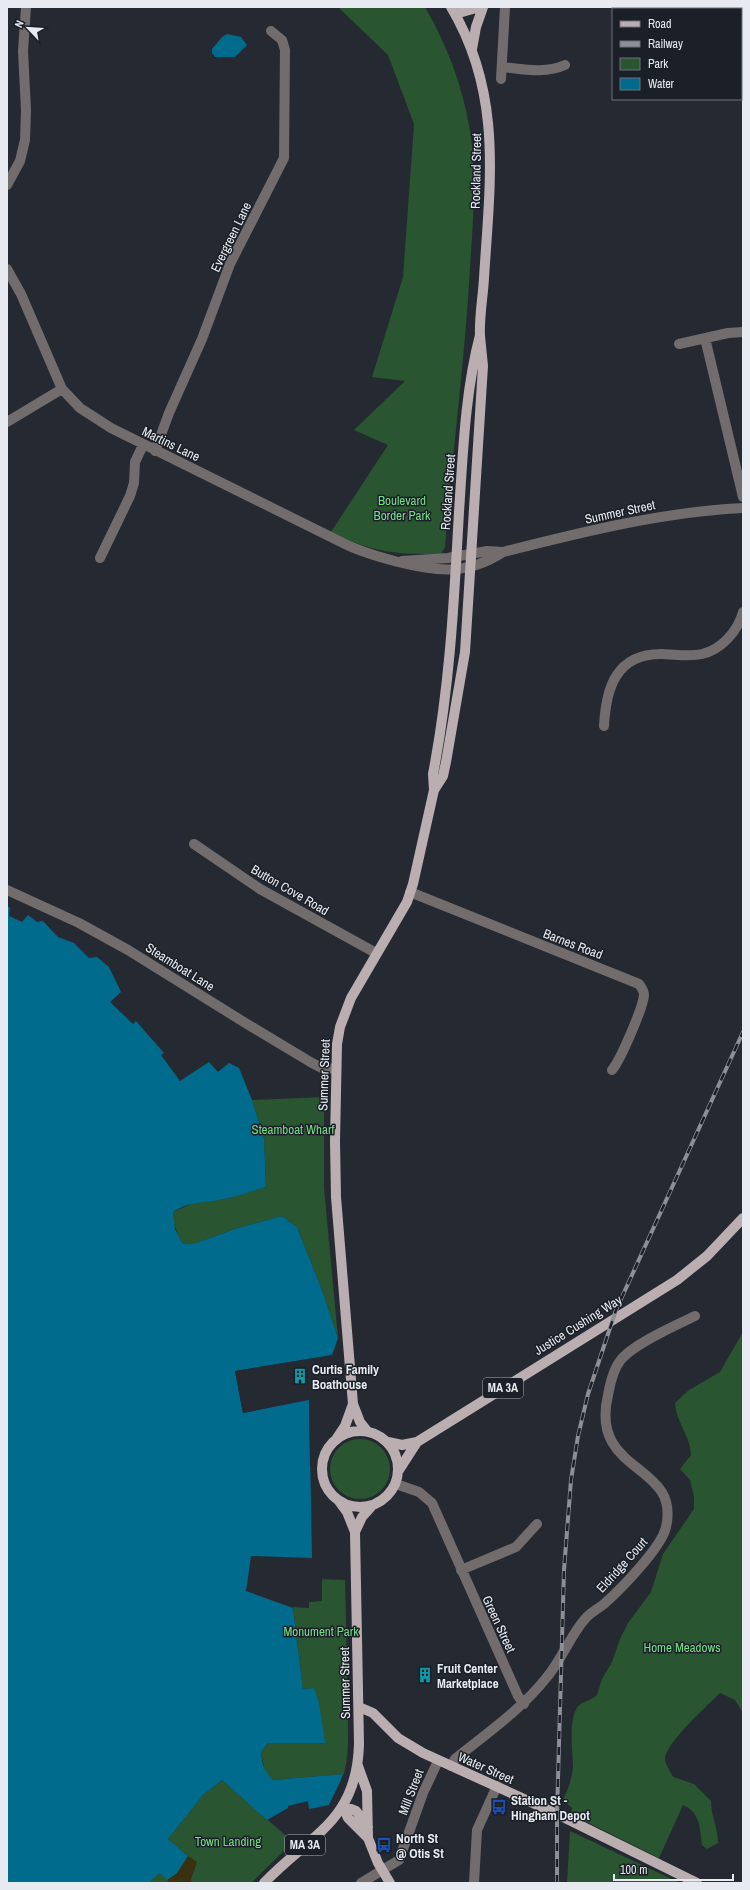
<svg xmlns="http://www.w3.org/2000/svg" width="750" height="1890" viewBox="0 0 750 1890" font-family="'Archivo Narrow',sans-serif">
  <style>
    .green { fill: #2a5531 }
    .sand { fill: #393110 }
    .water { fill: #006b8d }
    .pier { fill: #252a32 }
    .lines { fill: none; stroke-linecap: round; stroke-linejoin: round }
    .minor { stroke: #726c6d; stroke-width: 10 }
    .major { stroke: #baaeb0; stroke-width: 10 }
    .rail-casing { stroke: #8b9096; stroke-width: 4 }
    .rail { stroke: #1b2028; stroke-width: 2.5; stroke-dasharray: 8; stroke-linecap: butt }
    .labels { text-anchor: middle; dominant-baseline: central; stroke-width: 3; stroke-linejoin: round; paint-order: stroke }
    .shield { fill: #1b2028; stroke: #aaaeb5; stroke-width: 1 }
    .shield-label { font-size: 12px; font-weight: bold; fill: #e7ebf1 }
    .street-label { font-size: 13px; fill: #e7ebf1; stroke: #1b2028 }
    .park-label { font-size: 13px; fill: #77dc86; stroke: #1b2028 }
    .poi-label { font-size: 13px; font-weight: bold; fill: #e7ebf1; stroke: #1b2028; text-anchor: start }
  </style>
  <rect width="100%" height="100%" fill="#252a32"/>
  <path class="green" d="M 338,7 L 425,7 C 447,45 463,87 470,131 C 477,177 473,222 470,267 C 465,361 452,454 445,547 L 441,554 C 397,555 371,552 331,532 L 388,445 L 354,430 L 405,381 L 372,377 L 403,277 L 414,124 L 388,55 Z
    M 324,1097 L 324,1188 L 338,1338 L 322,1290 L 297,1227 L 282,1216 L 238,1228 L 196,1243 L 183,1244 C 177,1233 173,1225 173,1212 L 193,1203 L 224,1199 L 266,1187 L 264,1138 L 252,1100 Z
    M 743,1332 L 743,1713 L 735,1700 L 720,1693 C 708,1705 664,1744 665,1760 C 666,1765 671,1773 673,1777 L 694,1784 L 711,1801 C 711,1816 718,1828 718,1843 L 707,1849 L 702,1845 C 700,1828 700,1812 683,1805 L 659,1858 L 571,1814 L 572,1808 L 563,1800 C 568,1790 572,1778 573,1767 C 573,1751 568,1723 577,1708 C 581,1701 591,1701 597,1695 L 602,1679 L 612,1662 L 620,1639 L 628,1623 L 651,1592 L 663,1554 L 694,1509 L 694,1497 L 690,1480 L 680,1469 L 691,1455 C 691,1437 676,1422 675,1403 L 689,1390 L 720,1372 Z
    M330 1469a30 30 0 1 1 60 0a30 30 0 1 1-60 0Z
    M 322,1579 L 345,1580 C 346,1620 347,1660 347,1700 C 348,1724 350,1751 344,1774 L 273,1780 L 265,1772 L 261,1752 L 314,1688 L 303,1689 L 293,1607 L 309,1608 L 309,1602 L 322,1601 Z
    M 222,1780 L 293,1842 L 251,1883 L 149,1883 L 160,1873 L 177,1873 L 188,1856 L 168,1839 L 203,1795 Z
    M 570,1831 L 680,1883 L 567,1883 Z"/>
  <path class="sand" d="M 188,1856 L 197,1862 L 191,1879 L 192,1883 L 170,1883 L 167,1880 L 177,1873 Z"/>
  <path class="water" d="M 227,34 L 241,37 L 247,45 L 235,57 L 215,57 L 212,53 L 212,49 L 222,37 Z
    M 7,905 L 10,908 L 9,916 L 22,922 L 28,915 L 37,922 L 43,921 L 58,937 L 74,943 L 89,958 L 97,957 L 109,967 L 121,992 L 110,1002 L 133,1024 L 136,1021 L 164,1053 L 161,1055 L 180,1081 L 209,1062 L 218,1072 L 229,1063 L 239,1068 L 252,1100 L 264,1138 L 266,1187 C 252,1191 238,1196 224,1199 C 203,1204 192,1200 173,1212 L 175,1229 L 183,1244 L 196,1243 L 238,1228 L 282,1216 L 297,1227 L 322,1290 L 338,1338 L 332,1355 L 235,1371 L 243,1413 L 309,1399 L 312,1558 L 251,1556 L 246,1591 L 293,1608 L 303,1689 L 314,1688 L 319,1703 L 325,1743 L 268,1743 L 261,1752 C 262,1764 264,1771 273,1780 L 343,1774 L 340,1782 L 329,1805 L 309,1809 L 308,1801 L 288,1806 L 288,1808 L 267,1820 L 222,1780 L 203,1795 L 168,1839 L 188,1856 L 177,1873 L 167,1880 L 160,1873 L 149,1883 L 7,1883 Z"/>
  <path class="pier" d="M 334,1355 L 332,1357 L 237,1372 L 244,1410 L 311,1398 L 312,1466 L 310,1466 L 309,1400 L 243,1413 L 235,1371 Z"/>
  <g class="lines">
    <path class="minor" d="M 502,67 C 523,69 545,74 565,65
      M 501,79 L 505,7
      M 7,185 L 20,161 L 25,140 L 26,110 L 23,51 L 26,7
      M 7,269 L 21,294 L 62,389 L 80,408 L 111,428 L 343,543 C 361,552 379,557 398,562 C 437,572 468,575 503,552
      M 705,338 L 743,497
      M 679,344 L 728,333 L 743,332
      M 7,422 L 62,389
      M 155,451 L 169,413 L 202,339 L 230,264 L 284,158 L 285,50 L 282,40 L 271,31
      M 100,558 L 130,496 L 134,483 L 135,462 L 143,445
      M 402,561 L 448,558 L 487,551 L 503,552 C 582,532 662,512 743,508
      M 604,726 C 606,688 616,654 661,654 C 674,654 689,657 702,654 C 721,650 738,631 743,612
      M 194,844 L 260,889 L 376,953
      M 7,890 L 79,923 L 128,950 L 247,1024 L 312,1063 L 322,1068 L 336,1069
      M 410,892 L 639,984 C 642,988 644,991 644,995 C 643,1008 620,1061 612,1070
      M 396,1484 L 419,1492 L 432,1503 L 518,1696 L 524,1704
      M 461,1570 L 516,1547 L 537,1524
      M 451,1766 L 455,1759 C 487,1733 521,1710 547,1677 C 562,1659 570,1636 585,1619 C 591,1612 598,1609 604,1604 C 620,1590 662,1547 666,1527 C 681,1462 589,1475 608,1395 C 610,1384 613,1370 620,1361 C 631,1345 676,1325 695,1316
      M 361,1883 L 399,1860 L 423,1793 L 438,1761
      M 474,1883 L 477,1830 L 497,1786"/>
    <path class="major" d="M 455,14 L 480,7
      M 472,49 L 476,27 L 483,7
      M 434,790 L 443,776 L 446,762 L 465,652 L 483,366 C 482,356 481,346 480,336 C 479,317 483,297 484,278 C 490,182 503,94 451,7
      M322 1469a38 38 0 1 1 76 0a38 38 0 1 1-76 0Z
      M 368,1432 L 360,1422 L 353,1404 L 336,1197 L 335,1141 L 337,1044 L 340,1027 L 351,998 L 407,902 L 413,884 L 434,790 L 433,774 C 450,686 454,601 459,512 C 463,453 465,392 480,335
      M 337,1438 L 345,1426 L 353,1404
      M 388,1442 L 402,1445 L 417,1442 L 677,1280 L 707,1256 L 743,1218
      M 399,1470 L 417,1442
      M 355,1532 L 362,1517 L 371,1507
      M 359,1707 L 373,1713 L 398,1738 L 423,1753 L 557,1814 L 697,1883
      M 358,1766 L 367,1791 L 368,1838 L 378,1863 L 390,1883
      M 343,1806 L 348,1818 L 368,1838
      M 343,1806 L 356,1811 L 368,1827
      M 264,1883 C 311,1834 357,1821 359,1744 L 355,1532 L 347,1512 L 339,1501"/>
    <defs>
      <path id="rail" d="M 557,1883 L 557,1814 L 564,1570 L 571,1480 L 578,1436 L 588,1394 L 616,1310 L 743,1032"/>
    </defs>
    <use href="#rail" class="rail-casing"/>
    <use href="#rail" class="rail"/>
  </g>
  <defs>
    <symbol id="building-bare" viewBox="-9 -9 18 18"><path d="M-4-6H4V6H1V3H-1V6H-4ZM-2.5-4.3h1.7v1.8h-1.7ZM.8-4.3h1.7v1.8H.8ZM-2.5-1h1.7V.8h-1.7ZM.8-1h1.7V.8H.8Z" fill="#0f9aa8" stroke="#1b2028" stroke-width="2.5" paint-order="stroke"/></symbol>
    <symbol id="bus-bare" viewBox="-9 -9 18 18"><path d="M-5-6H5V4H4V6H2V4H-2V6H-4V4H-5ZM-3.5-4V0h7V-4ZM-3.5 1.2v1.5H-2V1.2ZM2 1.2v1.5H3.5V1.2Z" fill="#1a4fb4" stroke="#1b2028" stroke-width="2.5" paint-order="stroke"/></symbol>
  </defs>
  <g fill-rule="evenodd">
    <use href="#building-bare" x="289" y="1365" width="22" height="22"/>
    <use href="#building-bare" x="414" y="1664" width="22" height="22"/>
    <use href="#bus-bare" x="488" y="1796" width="22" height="22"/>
    <use href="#bus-bare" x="373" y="1834" width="22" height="22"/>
  </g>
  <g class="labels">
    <g class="shield">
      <rect x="483" y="1378" width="40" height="20" rx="3"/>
      <rect x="285" y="1835" width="40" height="20" rx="3"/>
    </g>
    <g class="shield-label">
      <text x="503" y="1388">MA 3A</text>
      <text x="305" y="1845">MA 3A</text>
    </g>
    <g class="street-label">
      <text transform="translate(476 171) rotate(-89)">Rockland Street</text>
      <text transform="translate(231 237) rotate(-64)">Evergreen Lane</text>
      <text transform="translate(171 444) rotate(26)">Martins Lane</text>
      <text transform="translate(448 492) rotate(-86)">Rockland Street</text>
      <text transform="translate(620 512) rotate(-12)">Summer Street</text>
      <text transform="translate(290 890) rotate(30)">Button Cove Road</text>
      <text transform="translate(573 944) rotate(21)">Barnes Road</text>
      <text transform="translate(180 967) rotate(32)">Steamboat Lane</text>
      <text transform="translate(324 1075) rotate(-88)">Summer Street</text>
      <text transform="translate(578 1325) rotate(-32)">Justice Cushing Way</text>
      <text transform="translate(622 1565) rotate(-48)">Eldridge Court</text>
      <text transform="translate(499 1624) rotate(65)">Green Street</text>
      <text transform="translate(345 1683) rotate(-91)">Summer Street</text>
      <text transform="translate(486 1768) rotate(24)">Water Street</text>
      <text transform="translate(411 1792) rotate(-69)">Mill Street</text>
    </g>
    <g class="park-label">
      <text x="402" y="500">Boulevard<tspan x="402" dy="15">Border Park</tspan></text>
      <text x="293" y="1129">Steamboat Wharf</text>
      <text x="321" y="1631">Monument Park</text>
      <text x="682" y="1647">Home Meadows</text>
      <text x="228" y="1841">Town Landing</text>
    </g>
    <g class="poi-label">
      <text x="312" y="1369">Curtis Family<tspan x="312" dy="15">Boathouse</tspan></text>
      <text x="437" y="1668">Fruit Center<tspan x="437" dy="15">Marketplace</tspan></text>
      <text x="511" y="1800">Station St -<tspan x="511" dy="15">Hingham Depot</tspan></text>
      <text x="396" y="1838">North St<tspan x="396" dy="15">@ Otis St</tspan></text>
    </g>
  </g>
  <rect width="750" height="1890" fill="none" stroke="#e7ebf1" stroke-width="16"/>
  <rect x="612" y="8" width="130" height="92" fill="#1b2028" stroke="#6d7178"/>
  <rect x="620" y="21" width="20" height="6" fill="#baaeb0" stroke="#6d7178"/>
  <text x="648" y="28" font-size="12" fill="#e7ebf1">Road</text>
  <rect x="620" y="41" width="20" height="6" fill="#8b9096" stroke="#6d7178"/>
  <text x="648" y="48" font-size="12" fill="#e7ebf1">Railway</text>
  <rect x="620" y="58" width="20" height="12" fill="#2a5531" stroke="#6d7178"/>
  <text x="648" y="68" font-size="12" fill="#e7ebf1">Park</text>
  <rect x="620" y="78" width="20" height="12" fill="#006b8d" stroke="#6d7178"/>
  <text x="648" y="88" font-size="12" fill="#e7ebf1">Water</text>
  <g transform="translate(28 28) rotate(295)" stroke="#1b2028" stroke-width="3" paint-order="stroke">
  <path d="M0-3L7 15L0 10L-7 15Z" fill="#e7ebf1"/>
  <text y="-6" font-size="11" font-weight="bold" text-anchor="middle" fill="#e7ebf1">N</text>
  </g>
  <path d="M614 1874v6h119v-6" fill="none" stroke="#e7ebf1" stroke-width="2"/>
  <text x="620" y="1874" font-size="12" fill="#e7ebf1" stroke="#1b2028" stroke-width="3" paint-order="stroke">100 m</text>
</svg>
